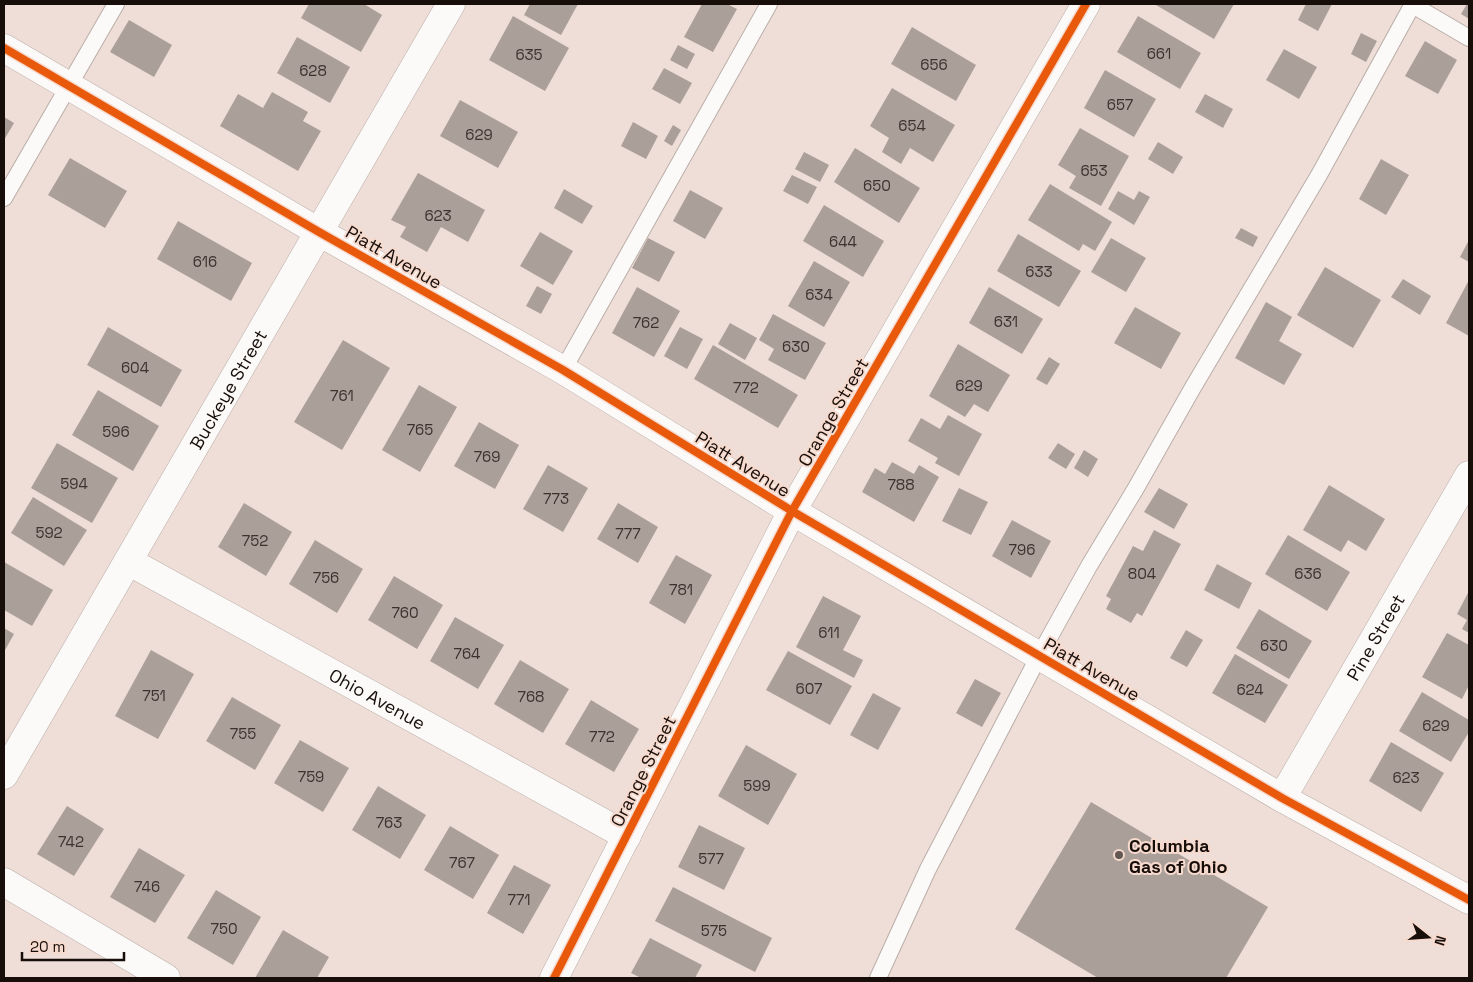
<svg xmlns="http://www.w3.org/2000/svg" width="1473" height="982" viewBox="0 0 1473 982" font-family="'Space Grotesk',sans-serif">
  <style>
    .building { fill: #ab9f9a }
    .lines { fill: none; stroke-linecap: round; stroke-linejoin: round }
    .service-casing { stroke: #baaea8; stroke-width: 18 }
    .minor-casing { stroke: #baaea8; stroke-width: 29 }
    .service { stroke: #fcfaf9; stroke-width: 16 }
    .minor { stroke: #fcfaf9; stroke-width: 28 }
    .cycleway-casing { stroke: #f7dace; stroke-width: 11 }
    .cycleway { stroke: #e8590c; stroke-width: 8 }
    .poi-dot { fill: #625752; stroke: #f7dace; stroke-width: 2 }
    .labels { text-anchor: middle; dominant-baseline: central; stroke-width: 4; stroke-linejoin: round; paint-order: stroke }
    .number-label { font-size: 15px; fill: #3c322e }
    .street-label { font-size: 18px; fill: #170e0a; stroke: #f7dace }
    .poi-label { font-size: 18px; font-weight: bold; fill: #170e0a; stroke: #f7dace; text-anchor: start }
  </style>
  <rect width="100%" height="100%" fill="#eeded7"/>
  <path class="building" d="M 309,4 L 364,4 L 382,15 L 361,52 L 301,18 Z
    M 530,4 L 578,4 L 561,35 L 524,15 Z
    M 702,4 L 727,4 L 737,9 L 713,52 L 684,37 Z
    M 1157,4 L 1234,4 L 1214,39 L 1156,5 Z
    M 1306,4 L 1332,4 L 1318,31 L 1298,20 Z
    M 1467,4 L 1469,4 L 1469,19 L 1461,14 Z
    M 513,16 L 569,48 L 545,91 L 489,60 Z
    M 1138,16 L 1201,53 L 1180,89 L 1117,52 Z
    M 129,20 L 172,45 L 154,77 L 110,52 Z
    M 912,27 L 976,65 L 956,101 L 891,64 Z
    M 1361,33 L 1377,41 L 1366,62 L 1351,54 Z
    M 297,37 L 350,67 L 330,103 L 277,73 Z
    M 1425,41 L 1457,60 L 1438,94 L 1405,76 Z
    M 678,45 L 695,54 L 687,69 L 670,60 Z
    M 1284,49 L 1317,67 L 1299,99 L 1266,80 Z
    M 664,68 L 692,83 L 680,104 L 652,89 Z
    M 1105,70 L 1156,99 L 1134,137 L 1084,108 Z
    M 892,88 L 955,125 L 933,162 L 910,148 L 901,164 L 882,152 L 889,138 L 870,126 Z
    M 272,92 L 308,112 L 303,121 L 321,131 L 298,171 L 220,126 L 238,94 L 263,108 Z
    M 1205,94 L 1233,109 L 1223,128 L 1195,112 Z
    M 460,100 L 518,132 L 498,168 L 440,136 Z
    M 4,117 L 14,123 L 4,140 Z
    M 633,122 L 658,136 L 646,159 L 621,146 Z
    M 673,125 L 681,130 L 672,146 L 664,141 Z
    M 1080,128 L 1129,156 L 1101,206 L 1069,188 L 1076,176 L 1058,165 Z
    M 1158,142 L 1183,157 L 1173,174 L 1148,159 Z
    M 855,148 L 920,188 L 899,223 L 834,182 Z
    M 804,152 L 829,165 L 820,182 L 795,169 Z
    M 70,158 L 127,191 L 105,228 L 48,195 Z
    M 1381,159 L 1409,175 L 1386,215 L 1359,199 Z
    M 418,173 L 485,210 L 468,242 L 441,227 L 427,252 L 400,237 L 406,227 L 391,220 Z
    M 792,175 L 817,187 L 808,204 L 783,191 Z
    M 1050,184 L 1112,222 L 1095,251 L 1083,244 L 1079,251 L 1028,220 Z
    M 564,189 L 593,206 L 582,224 L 554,208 Z
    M 690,190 L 723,208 L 705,239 L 673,221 Z
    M 1118,191 L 1134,200 L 1139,191 L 1150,197 L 1134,225 L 1108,209 Z
    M 824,205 L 884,241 L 863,277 L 803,241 Z
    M 178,221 L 252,263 L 231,301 L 157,259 Z
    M 1241,228 L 1258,237 L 1253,247 L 1235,238 Z
    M 540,232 L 573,251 L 553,285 L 520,266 Z
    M 1018,234 L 1081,271 L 1059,307 L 997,271 Z
    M 648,238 L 675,252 L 659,282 L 632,268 Z
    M 1111,238 L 1146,258 L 1126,292 L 1091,272 Z
    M 1469,240 L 1469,262 L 1460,257 Z
    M 814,261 L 850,282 L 824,327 L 788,306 Z
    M 1325,267 L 1381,300 L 1353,348 L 1297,315 Z
    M 1403,279 L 1431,296 L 1420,315 L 1391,297 Z
    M 1469,280 L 1469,336 L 1446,323 Z
    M 537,286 L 552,294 L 541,314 L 526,306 Z
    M 637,287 L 680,311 L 654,357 L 612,333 Z
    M 989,287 L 1043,319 L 1022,354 L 969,323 Z
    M 1266,302 L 1292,317 L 1279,341 L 1302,354 L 1284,385 L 1235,358 Z
    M 1135,307 L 1181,333 L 1161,369 L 1114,343 Z
    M 773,314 L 826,343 L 805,380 L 768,360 L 774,349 L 759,340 Z
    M 730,323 L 757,338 L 745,360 L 718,344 Z
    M 108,327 L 182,370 L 161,407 L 87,365 Z
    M 680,327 L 703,339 L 687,369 L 664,356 Z
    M 343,340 L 390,368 L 342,450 L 294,422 Z
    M 958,344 L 1010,375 L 988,412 L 974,404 L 965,417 L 929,396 Z
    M 713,345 L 798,395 L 778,428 L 694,379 Z
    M 1049,357 L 1060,364 L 1047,385 L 1036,379 Z
    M 419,385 L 457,407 L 420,472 L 382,450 Z
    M 98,390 L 159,426 L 133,471 L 72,435 Z
    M 948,415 L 982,434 L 959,476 L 935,463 L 938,458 L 908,441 L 921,418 L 940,429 Z
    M 479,422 L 519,445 L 495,489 L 454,466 Z
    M 57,443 L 118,478 L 92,523 L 31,488 Z
    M 1058,443 L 1075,454 L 1066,469 L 1048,458 Z
    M 1084,450 L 1098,459 L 1088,477 L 1074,468 Z
    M 892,462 L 914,474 L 919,465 L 939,477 L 914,522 L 862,492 L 875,468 L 885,474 Z
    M 548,465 L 588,488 L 563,532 L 523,509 Z
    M 1329,485 L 1385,519 L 1366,551 L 1348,540 L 1341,552 L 1303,530 Z
    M 959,488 L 988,502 L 971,535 L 942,521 Z
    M 1159,488 L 1188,504 L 1174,529 L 1144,512 Z
    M 33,497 L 87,530 L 64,566 L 11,533 Z
    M 244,503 L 292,532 L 266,576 L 218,547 Z
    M 618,503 L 658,527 L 638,563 L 597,539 Z
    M 1012,520 L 1051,541 L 1031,578 L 992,556 Z
    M 1154,530 L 1181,544 L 1142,616 L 1137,613 L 1131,623 L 1106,609 L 1111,599 L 1106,596 L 1133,546 L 1143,551 Z
    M 1288,535 L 1350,572 L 1327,611 L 1265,574 Z
    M 315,540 L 363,569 L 337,613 L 289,584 Z
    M 676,555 L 712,575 L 685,624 L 649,603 Z
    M 4,562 L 53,590 L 32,626 L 4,610 Z
    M 1217,564 L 1252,583 L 1239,609 L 1204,590 Z
    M 394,576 L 443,605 L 417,649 L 368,620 Z
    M 1469,591 L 1469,633 L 1462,629 L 1467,620 L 1457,614 Z
    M 823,596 L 861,616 L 843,650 L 863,660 L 854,678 L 796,647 Z
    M 1259,609 L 1312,641 L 1289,679 L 1236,648 Z
    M 455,617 L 504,645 L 478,689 L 430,661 Z
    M 4,628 L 14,634 L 4,652 Z
    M 1186,630 L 1203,640 L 1187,667 L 1170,658 Z
    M 1447,633 L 1469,645 L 1469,685 L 1462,699 L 1422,677 Z
    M 151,650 L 194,674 L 158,739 L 115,716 Z
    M 788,651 L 852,686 L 830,725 L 766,690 Z
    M 1235,654 L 1288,685 L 1265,723 L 1212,693 Z
    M 520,660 L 569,689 L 543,733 L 494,704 Z
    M 975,679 L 1001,693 L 982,727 L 956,713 Z
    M 1422,692 L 1469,720 L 1469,732 L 1451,762 L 1399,731 Z
    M 873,693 L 901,708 L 878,750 L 850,735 Z
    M 232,697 L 281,725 L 255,770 L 206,741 Z
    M 591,700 L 639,729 L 614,772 L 565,744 Z
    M 300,740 L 349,768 L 323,812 L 274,783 Z
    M 1391,742 L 1444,773 L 1421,812 L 1369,781 Z
    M 746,745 L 797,774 L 768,825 L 718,796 Z
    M 378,786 L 426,815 L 400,859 L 352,830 Z
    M 1091,802 L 1268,907 L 1226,978 L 1098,978 L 1015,929 Z
    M 67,806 L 104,829 L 74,876 L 37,854 Z
    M 699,825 L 745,848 L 724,890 L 678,867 Z
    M 450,826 L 499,855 L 473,899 L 424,870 Z
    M 139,848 L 185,875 L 155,923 L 110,897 Z
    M 514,865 L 551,885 L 523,934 L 487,913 Z
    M 673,887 L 772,938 L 755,972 L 655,921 Z
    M 216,890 L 261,917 L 233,965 L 187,938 Z
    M 283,930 L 329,957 L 317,978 L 255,978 Z
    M 650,938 L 702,965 L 695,978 L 641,978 L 631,973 Z"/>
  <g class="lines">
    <defs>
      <path id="service" d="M 1411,4 L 1469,38
        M 4,198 L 116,4
        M 563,370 L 769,4
        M 878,978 L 928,869 L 1039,656 L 1089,566 L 1136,488 L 1192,389 L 1319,175 L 1413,4"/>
      <g id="minor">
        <path d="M 4,48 L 319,232 L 563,370 L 792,511 L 1282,798 L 1469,900"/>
        <path id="s1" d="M 128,561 L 627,836"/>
        <path id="s2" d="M 4,775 L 451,4"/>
        <path id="s3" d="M 1282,798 L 1469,475"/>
        <path d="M 4,882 L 166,978"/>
        <path d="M 554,978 L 792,511 L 1086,4"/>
      </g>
    </defs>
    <use href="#service" class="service-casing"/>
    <use href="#minor" class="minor-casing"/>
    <use href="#service" class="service"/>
    <use href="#minor" class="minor"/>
    <defs>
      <path id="cycleway" d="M 4,48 L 319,232 L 563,370 L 792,511 L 1282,798 L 1469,900
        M 554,978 L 792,511 L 1086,4"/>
    </defs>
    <use href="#cycleway" class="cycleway-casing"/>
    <use href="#cycleway" class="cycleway"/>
  </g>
  <circle class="poi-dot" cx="1119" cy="855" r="5"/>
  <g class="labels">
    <g class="number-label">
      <text x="1159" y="53">661</text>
      <text x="529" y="54">635</text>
      <text x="934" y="64">656</text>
      <text x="313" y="70">628</text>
      <text x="1120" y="104">657</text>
      <text x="912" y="125">654</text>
      <text x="479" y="134">629</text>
      <text x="1094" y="170">653</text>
      <text x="877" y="185">650</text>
      <text x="438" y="215">623</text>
      <text x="843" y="241">644</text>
      <text x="205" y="261">616</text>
      <text x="1039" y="271">633</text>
      <text x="819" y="294">634</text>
      <text x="1006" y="321">631</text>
      <text x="646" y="322">762</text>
      <text x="796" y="346">630</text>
      <text x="135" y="367">604</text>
      <text x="969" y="385">629</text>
      <text x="746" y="387">772</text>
      <text x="342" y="395">761</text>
      <text x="420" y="429">765</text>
      <text x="116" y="431">596</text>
      <text x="487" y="456">769</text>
      <text x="74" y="483">594</text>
      <text x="901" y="484">788</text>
      <text x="556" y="498">773</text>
      <text x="49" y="532">592</text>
      <text x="628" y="533">777</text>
      <text x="255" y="540">752</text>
      <text x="1022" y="549">796</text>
      <text x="1142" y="573">804</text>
      <text x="1308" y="573">636</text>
      <text x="326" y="577">756</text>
      <text x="681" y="589">781</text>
      <text x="405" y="612">760</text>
      <text x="829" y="632">611</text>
      <text x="1274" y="645">630</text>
      <text x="467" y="653">764</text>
      <text x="809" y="688">607</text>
      <text x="1250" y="689">624</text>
      <text x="154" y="695">751</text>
      <text x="531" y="696">768</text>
      <text x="1436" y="725">629</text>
      <text x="243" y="733">755</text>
      <text x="602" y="736">772</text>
      <text x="311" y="776">759</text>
      <text x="1406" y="777">623</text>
      <text x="757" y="785">599</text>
      <text x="389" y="822">763</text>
      <text x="71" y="841">742</text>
      <text x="711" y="858">577</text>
      <text x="462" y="862">767</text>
      <text x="147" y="886">746</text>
      <text x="519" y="899">771</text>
      <text x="224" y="928">750</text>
      <text x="714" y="930">575</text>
    </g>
    <g class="street-label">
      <text transform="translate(394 257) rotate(30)">Piatt Avenue</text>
      <text stroke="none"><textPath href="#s2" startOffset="446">Buckeye Street</textPath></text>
      <text transform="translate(833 412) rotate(-60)">Orange Street</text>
      <text transform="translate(743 464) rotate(32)">Piatt Avenue</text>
      <text stroke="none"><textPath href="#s3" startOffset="186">Pine Street</textPath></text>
      <text transform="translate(1092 669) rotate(30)">Piatt Avenue</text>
      <text stroke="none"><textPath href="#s1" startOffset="285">Ohio Avenue</textPath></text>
      <text transform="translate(643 771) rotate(-63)">Orange Street</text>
    </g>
    <g class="poi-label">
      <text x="1129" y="845">Columbia<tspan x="1129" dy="21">Gas of Ohio</tspan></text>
    </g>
  </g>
  <rect width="1473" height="982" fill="none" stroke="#170e0a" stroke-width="10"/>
  <g transform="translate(1428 937) rotate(107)" stroke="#f7dace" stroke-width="4" paint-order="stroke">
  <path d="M0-4L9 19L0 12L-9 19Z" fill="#170e0a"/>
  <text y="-8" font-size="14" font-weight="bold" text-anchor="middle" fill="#170e0a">N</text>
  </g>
  <path d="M22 952v8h102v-8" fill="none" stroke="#170e0a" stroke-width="2.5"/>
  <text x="30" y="952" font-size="15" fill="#170e0a" stroke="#f7dace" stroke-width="4" paint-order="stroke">20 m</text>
</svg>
